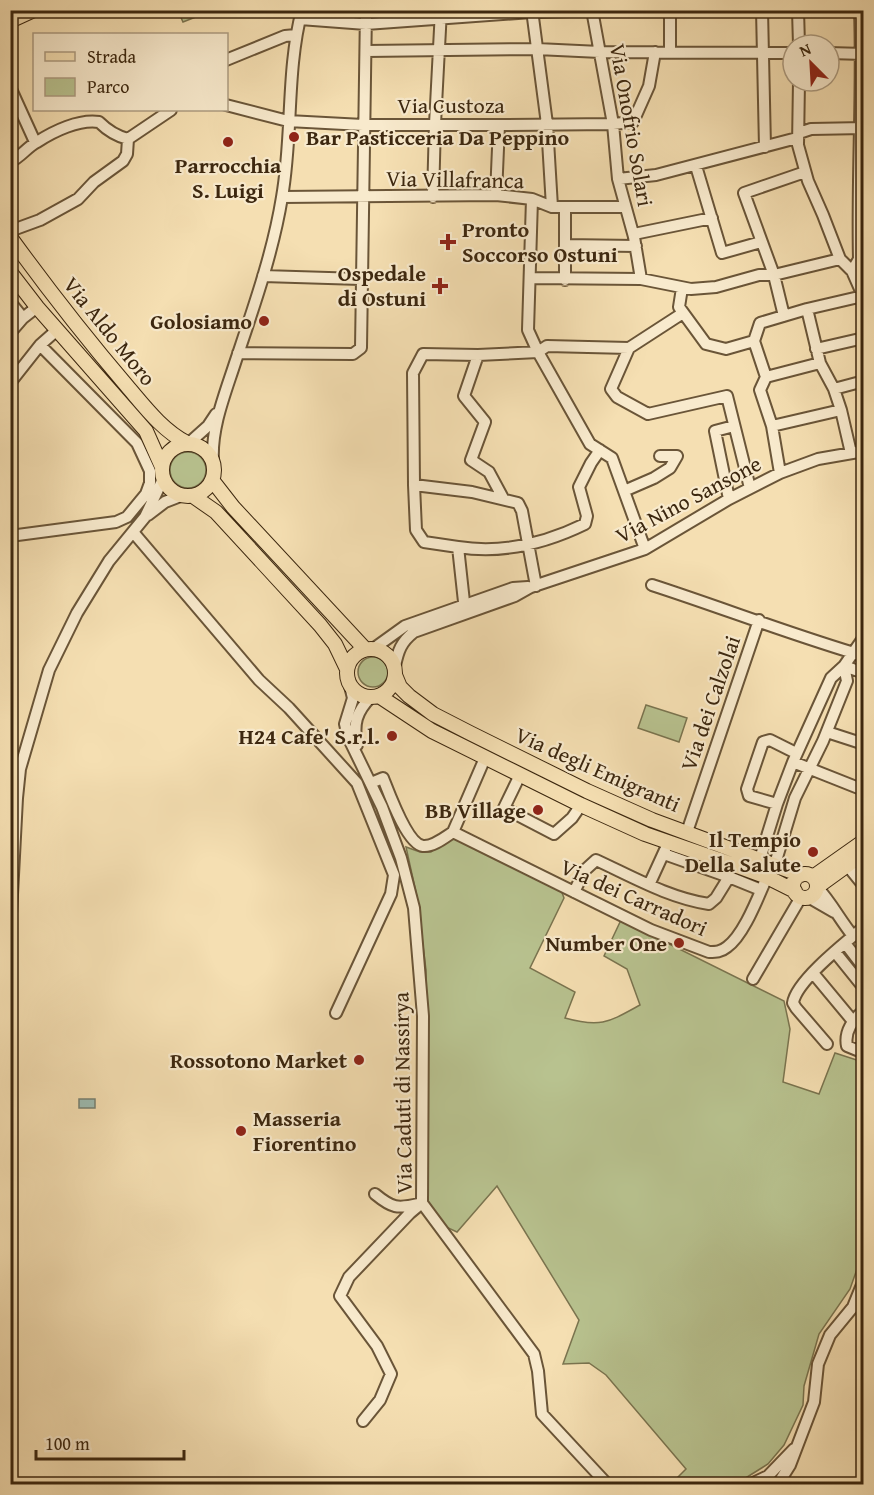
<svg xmlns="http://www.w3.org/2000/svg" width="874" height="1495" viewBox="0 0 874 1495" font-family="'Gentium Book Plus',serif">
  <style>
    .green { fill: #b8c28f; stroke: #7a744f; stroke-width: 1.5 }
    .water { fill: #9dbcb3; stroke: #768071; stroke-width: 1.5 }
    .lines { fill: none; stroke-linecap: round; stroke-linejoin: round }
    .minor-casing { stroke: #6a5538; stroke-width: 14 }
    .major-casing { stroke: #3c270f; stroke-width: 16 }
    .minor { stroke: #f8eacd; stroke-width: 10 }
    .major { stroke: #f5dfb2; stroke-width: 14 }
    .poi-dot { fill: #8f2418; stroke: #f8eacd; stroke-width: 2 }
    .labels { text-anchor: middle; dominant-baseline: central; stroke-width: 4.5; stroke-linejoin: round; paint-order: stroke }
    .street-label { font-size: 22px; fill: #3c270f; stroke: #f8eacd }
    .poi-label { font-size: 22px; font-weight: bold; fill: #3c270f; stroke: #f8eacd; text-anchor: end }
  </style>
  <rect width="100%" height="100%" fill="#f5dfb2"/>
  <filter id="stains"><feTurbulence type="fractalNoise" baseFrequency=".00333" numOctaves="4"/><feColorMatrix values="0 0 0 0 .2 0 0 0 0 .09 0 0 0 0 .02 0 0 0 .5 -.17"/></filter>
  <radialGradient id="worn" r=".72"><stop offset=".6" stop-color="#630" stop-opacity="0"/><stop offset="1" stop-color="#630" stop-opacity=".3"/></radialGradient>
  <path class="green" d="M 178,11 L 211,11 L 183,22 Z
    M170 470a18 18 0 1 1 36 0a18 18 0 1 1-36 0Z
    M358 672a15 15 0 1 1 30 0a15 15 0 1 1-30 0Z
    M 646,705 L 687,718 L 679,742 L 638,728 Z
    M 452,836 L 561,890 L 564,898 L 530,968 L 575,992 L 565,1018 C 601,1028 609,1022 640,1005 L 627,969 L 604,956 L 621,920 L 784,1001 L 790,1029 L 783,1082 L 819,1094 L 835,1053 L 863,1062 L 863,1252 L 850,1289 L 819,1334 L 804,1386 L 803,1405 L 784,1445 L 768,1464 L 744,1479 L 733,1484 L 671,1484 L 686,1469 L 606,1375 L 589,1363 L 563,1364 L 579,1320 L 497,1186 L 457,1232 L 446,1227 L 427,1202 L 426,970 L 417,897 L 406,847 L 420,852 L 431,852 Z"/>
  <path class="water" d="M 79,1099 L 95,1099 L 95,1108 L 79,1108 Z"/>
  <g class="lines">
    <defs>
      <path id="minor" d="M 532,10 L 547,124 L 552,207
        M 592,10 L 613,124 L 618,179 L 634,237 L 641,279
        M 762,10 L 765,147
        M 798,10 L 799,45
        M 860,10 C 863,93 857,176 859,259 L 852,271 L 864,298
        M 300,19 L 366,24 L 532,12 L 607,10
        M 366,51 L 537,49 L 600,52 L 793,53
        M 670,52 L 670,10
        M 829,53 L 864,54
        M 226,60 L 285,36 L 296,35
        M 799,81 L 798,145 L 808,181 L 823,215 L 840,259 L 852,271
        M 10,87 L 35,142
        M 226,105 L 288,121 L 363,125 L 499,125 L 613,124 L 633,122 L 649,86 L 655,52
        M 799,133 L 811,129 L 864,128
        M 10,162 C 21,157 27,147 37,142 C 54,131 79,119 99,122 C 108,131 116,136 128,139
        M 696,166 L 722,253 L 761,242
        M 618,179 L 656,175 L 797,138
        M 496,195 L 499,125
        M 282,197 L 496,195 L 532,199 L 552,207 L 625,207
        M 433,197 L 435,124 L 441,10
        M 532,199 L 528,330 L 538,352 L 590,444 L 612,458 L 645,549
        M 565,207 L 565,280
        M 10,231 L 40,220 L 78,199 L 94,182 L 123,161 L 127,154 L 128,139 L 171,110
        M 634,234 L 712,218
        M 565,245 L 636,246
        M 263,276 L 361,279
        M 531,278 L 641,279 L 691,289 L 716,287 L 759,275 L 774,275 L 840,259
        M 682,288 L 679,307 L 706,344 L 726,349 L 754,341 L 760,323 L 807,309 L 863,296
        M 10,302 L 23,318
        M 807,309 L 820,363 L 834,389 L 841,410 L 851,453
        M 784,316 L 774,275 L 744,193 L 805,172
        M 10,333 L 23,318 L 37,307
        M 754,341 L 766,377 L 760,390 L 772,426 L 780,473
        M 629,348 L 611,389 L 617,397 L 648,414 L 727,396 L 750,488
        M 816,349 L 864,338
        M 238,353 L 353,354 L 361,348 L 366,10
        M 478,355 L 464,396 L 485,422 L 471,460 L 489,472 L 503,498
        M 766,377 L 820,363
        M 10,383 L 40,345 L 57,330
        M 834,389 L 864,381
        M 772,426 L 841,410
        M 189,443 L 208,426 L 216,414
        M 213,461 C 211,428 225,394 235,363 C 253,309 273,253 282,197 C 293,135 286,71 302,10
        M 414,485 L 416,530 L 424,542 L 458,547 L 465,611
        M 624,491 L 654,478 L 670,468 L 677,456 L 660,456
        M 729,499 L 715,431 L 734,426
        M 148,515 L 165,502 L 183,495
        M 133,532 L 259,680 L 289,708 L 357,783 L 394,875 L 391,894 L 336,1013
        M 10,536 L 116,522 L 127,517 L 146,494 L 150,483 L 150,471 L 137,443 L 40,345
        M 458,547 C 502,554 546,543 585,524 L 587,516 L 579,487 L 591,463 L 600,450
        M 652,585 C 723,608 792,635 864,656
        M 536,586 L 522,511 L 518,503 L 472,492 L 414,485 L 413,373 L 423,354 L 478,355 L 538,352 L 547,346 L 629,348 L 683,313
        M 373,649 L 405,626 L 513,588 L 528,587
        M 395,666 C 398,651 401,642 414,632 L 515,596 L 531,587 L 645,549 L 729,499 L 780,473 L 818,459 L 864,451
        M 844,666 L 864,673
        M 348,678 L 353,698 L 345,724 L 348,737 L 382,807 L 401,858 L 414,908 L 423,1016 L 422,1203 L 534,1354 L 538,1371 L 542,1414 L 607,1484
        M 827,732 L 864,744
        M 357,745 C 353,724 356,712 371,697
        M 793,762 L 861,789 L 864,787
        M 520,775 L 504,808 L 554,834 L 572,818 L 581,805
        M 371,783 L 383,778 C 389,793 407,844 423,846 C 433,847 444,838 453,832
        M 777,804 L 749,796 L 747,789 L 763,742 L 770,740 L 796,753
        M 453,832 L 651,930 L 709,952 C 716,952 721,952 727,947 C 744,935 758,897 767,877
        M 453,832 L 485,758
        M 687,832 L 759,620
        M 664,854 L 729,877
        M 760,859 L 777,804 L 793,762 L 831,678 L 844,666 L 864,637
        M 775,864 L 795,798 L 823,741 L 847,681 L 844,666
        M 847,865 L 864,886
        M 649,885 L 665,850
        M 817,887 C 831,902 840,920 853,936
        M 574,892 L 585,870 L 596,860 C 633,877 669,898 709,904 L 716,898 L 729,877 L 761,890
        M 808,897 L 834,912
        M 10,933 L 17,798 L 20,769 L 49,670 L 77,613 L 109,561 L 145,517 L 163,479
        M 845,943 L 864,968
        M 835,952 L 864,988
        M 813,973 L 852,1020
        M 753,979 L 801,897
        M 864,1010 C 853,1020 844,1031 847,1046 L 864,1053
        M 827,1044 L 796,1008 L 793,1003 C 796,981 846,942 864,927
        M 375,1194 C 392,1208 397,1209 419,1204
        M 363,1421 L 380,1400 L 391,1374 L 377,1346 L 340,1296 L 349,1277 L 410,1213 L 422,1203
        M 751,1484 L 768,1476 L 794,1449
        M 778,1484 L 790,1465 L 814,1402 L 818,1364 L 830,1335 L 853,1307 L 864,1280"/>
      <path id="major" d="M 10,21 L 34,10
        M 10,237 C 47,288 86,338 127,386 C 145,407 162,430 187,443
        M 10,272 L 37,307 L 146,431 L 162,467
        M162 470a26 26 0 1 1 52 0a26 26 0 1 1-52 0Z
        M 212,480 L 233,507 L 365,649
        M 193,496 L 216,512 L 320,625 L 335,644 L 347,669
        M347 673a24 24 0 1 1 48 0a24 24 0 1 1-48 0Z
        M 395,675 L 400,687 L 409,696 L 433,714 L 470,733 L 587,791 L 652,820 L 801,875
        M 379,696 L 432,731 L 581,805 L 645,834 L 737,866 L 767,877 L 795,891
        M793 886a12 12 0 1 1 24 0a12 12 0 1 1-24 0Z
        M 813,877 L 864,841
        M 817,887 L 864,853"/>
    </defs>
    <use href="#minor" class="minor-casing"/>
    <use href="#major" class="major-casing"/>
    <use href="#minor" class="minor"/>
    <use href="#major" class="major"/>
  </g>
  <g class="poi-dot">
    <circle cx="294" cy="137" r="6"/>
    <circle cx="228" cy="142" r="6"/>
    <path d="M445 233h6v6h6v6h-6v6h-6v-6h-6v-6h6z"/>
    <path d="M437 277h6v6h6v6h-6v6h-6v-6h-6v-6h6z"/>
    <circle cx="264" cy="321" r="6"/>
    <circle cx="392" cy="736" r="6"/>
    <circle cx="538" cy="810" r="6"/>
    <circle cx="813" cy="852" r="6"/>
    <circle cx="679" cy="943" r="6"/>
    <circle cx="359" cy="1060" r="6"/>
    <circle cx="241" cy="1131" r="6"/>
  </g>
  <g class="labels">
    <g class="street-label">
      <text x="451" y="105">Via Custoza</text>
      <text transform="translate(632 125) rotate(80)">Via Onofrio Solari</text>
      <text transform="translate(455 179) rotate(1)">Via Villafranca</text>
      <text transform="translate(110 331) rotate(51)">Via Aldo Moro</text>
      <text transform="translate(688 499) rotate(-28)">Via Nino Sansone</text>
      <text transform="translate(710 703) rotate(-71)">Via dei Calzolai</text>
      <text transform="translate(598 769) rotate(24)">Via degli Emigranti</text>
      <text transform="translate(634 897) rotate(24)">Via dei Carradori</text>
      <text transform="translate(402 1093) rotate(-91)">Via Caduti di Nassirya</text>
    </g>
    <g class="poi-label">
      <text x="306" y="137" text-anchor="start">Bar Pasticceria Da Peppino</text>
      <text x="228" y="165" text-anchor="middle">Parrocchia<tspan x="228" dy="25">S. Luigi</tspan></text>
      <text x="462" y="229" text-anchor="start">Pronto<tspan x="462" dy="25">Soccorso Ostuni</tspan></text>
      <text x="426" y="273">Ospedale<tspan x="426" dy="25">di Ostuni</tspan></text>
      <text x="252" y="321">Golosiamo</text>
      <text x="380" y="736">H24 Cafe' S.r.l.</text>
      <text x="526" y="810">BB Village</text>
      <text x="801" y="839">Il Tempio<tspan x="801" dy="25">Della Salute</tspan></text>
      <text x="667" y="943">Number One</text>
      <text x="347" y="1060">Rossotono Market</text>
      <text x="253" y="1118" text-anchor="start">Masseria<tspan x="253" dy="25">Fiorentino</tspan></text>
    </g>
  </g>
  <rect width="874" height="1495" fill="none" stroke="#f5dfb2" stroke-width="36"/>
  <rect x="12" y="12" width="850" height="1471" fill="none" stroke="#3c270f" stroke-width="3"/>
  <rect x="18" y="18" width="838" height="1459" fill="none" stroke="#3c270f" stroke-width="1.5"/>
  <rect x="33" y="33" width="195" height="78" fill="#f8eacd" stroke="#ad9c81" stroke-width="1.5"/>
  <rect x="45" y="52" width="30" height="9" fill="#f5dfb2" stroke="#ad9c81" stroke-width="1.5"/>
  <text x="87" y="63" font-size="18" fill="#3c270f">Strada</text>
  <rect x="45" y="78" width="30" height="18" fill="#b8c28f" stroke="#ad9c81" stroke-width="1.5"/>
  <text x="87" y="93" font-size="18" fill="#3c270f">Parco</text>
  <g transform="translate(811 63) rotate(336)"><circle r="28" fill="#f8eacd" stroke="#ad9c81" stroke-width="1.5"/>
  <path d="M0-4.5L10 22L0 15L-10 22Z" fill="#8f2418"/>
  <text y="-9" font-size="16" font-weight="bold" text-anchor="middle" fill="#3c270f">N</text>
  </g>
  <path d="M36 1450v9h148v-9" fill="none" stroke="#3c270f" stroke-width="3"/>
  <text x="45" y="1450" font-size="18" fill="#3c270f" stroke="#f8eacd" stroke-width="4.5" paint-order="stroke">100 m</text>
  <rect width="100%" height="100%" filter="url(#stains)"/>
  <rect width="100%" height="100%" fill="url(#worn)"/>
</svg>
